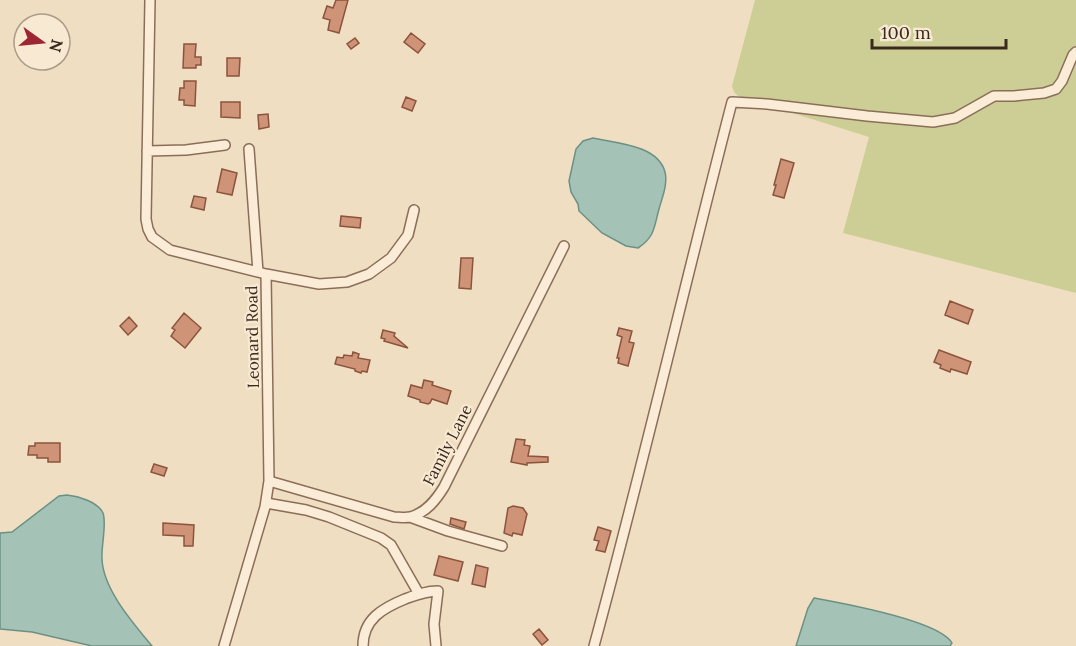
<svg xmlns="http://www.w3.org/2000/svg" width="1076" height="646" viewBox="0 0 1076 646" font-family="Lora,serif">
  <style>
    .green { fill: #cdce96 }
    .water { fill: #a5c2b7; stroke: #6b9184; stroke-width: 1.5 }
    .building { fill: #cf9377; stroke: #8b543d; stroke-width: 1.5 }
    .lines { fill: none; stroke-linecap: round; stroke-linejoin: round }
    .minor-casing { stroke: #8b6e59; stroke-width: 12 }
    .minor { stroke: #faecd6; stroke-width: 9 }
    .labels { text-anchor: middle; dominant-baseline: central; stroke-width: 4.5; stroke-linejoin: round; paint-order: stroke }
    .street-label { font-size: 16px; fill: #3a281d; stroke: #f7e9d2 }
  </style>
  <rect width="100%" height="100%" fill="#f0dec2"/>
  <path class="green" d="M 755,0 L 1076,0 L 1076,293 L 843,233 L 869,137 L 738,96 L 734,92 L 732,86 Z"/>
  <path class="water" d="M 593,138 C 616,143 658,145 665,172 C 668,184 662,198 659,209 C 654,227 655,237 638,248 L 626,246 L 602,233 L 579,211 L 578,204 L 571,192 L 569,181 L 576,149 L 583,141 Z
    M 67,495 C 78,496 98,502 103,513 C 107,524 101,546 102,559 C 103,589 133,623 152,646 L 92,646 L 32,632 L 0,629 L 0,533 L 12,532 L 59,496 Z
    M 814,598 C 841,603 939,620 952,643 L 950,646 L 796,646 L 808,608 Z"/>
  <path class="building" d="M 336,0 L 348,0 L 339,33 L 328,30 L 330,20 L 323,18 L 327,6 L 333,8 Z
    M 411,33 L 425,44 L 418,53 L 404,42 Z
    M 355,38 L 359,43 L 351,49 L 347,44 Z
    M 184,44 L 196,44 L 195,57 L 201,57 L 201,65 L 196,65 L 196,68 L 183,68 Z
    M 227,58 L 240,58 L 239,76 L 227,76 Z
    M 184,81 L 196,81 L 195,106 L 184,105 L 184,100 L 179,100 L 180,88 L 184,88 Z
    M 406,97 L 416,101 L 412,111 L 402,107 Z
    M 221,102 L 240,102 L 240,118 L 221,117 Z
    M 268,114 L 269,127 L 259,129 L 258,115 Z
    M 781,159 L 794,163 L 784,198 L 773,195 L 776,185 L 774,185 Z
    M 222,169 L 237,173 L 232,195 L 217,192 Z
    M 194,196 L 206,198 L 204,210 L 191,207 Z
    M 341,216 L 361,218 L 360,228 L 340,226 Z
    M 461,258 L 473,258 L 471,289 L 459,288 Z
    M 950,301 L 973,310 L 968,324 L 945,315 Z
    M 184,313 L 201,328 L 185,348 L 171,336 L 175,330 L 172,328 Z
    M 129,317 L 137,326 L 128,335 L 120,326 Z
    M 619,328 L 632,331 L 629,342 L 634,343 L 628,366 L 618,363 L 619,358 L 617,358 L 622,337 L 617,335 Z
    M 383,330 L 395,333 L 394,336 L 408,348 L 384,341 L 385,339 L 381,338 Z
    M 939,350 L 971,362 L 967,374 L 951,369 L 950,372 L 940,368 L 941,365 L 934,362 Z
    M 353,352 L 359,354 L 358,358 L 370,360 L 367,372 L 362,371 L 361,373 L 355,371 L 355,369 L 335,364 L 337,357 L 343,358 L 344,355 L 352,356 Z
    M 424,380 L 433,382 L 432,385 L 451,391 L 447,404 L 432,399 L 430,403 L 428,404 L 420,402 L 420,400 L 408,396 L 411,385 L 422,388 Z
    M 516,439 L 525,440 L 524,445 L 530,446 L 528,456 L 548,457 L 548,462 L 527,463 L 527,465 L 511,462 Z
    M 35,443 L 60,443 L 60,462 L 48,462 L 48,458 L 37,458 L 37,455 L 28,455 L 29,446 L 35,446 Z
    M 154,464 L 167,468 L 164,476 L 151,472 Z
    M 513,506 L 523,508 L 527,514 L 522,535 L 513,533 L 512,536 L 504,533 L 508,508 Z
    M 451,518 L 466,522 L 464,529 L 450,524 Z
    M 163,523 L 194,525 L 193,546 L 184,546 L 184,536 L 163,535 Z
    M 598,527 L 611,531 L 605,552 L 596,550 L 599,541 L 594,540 Z
    M 439,556 L 463,562 L 458,581 L 434,575 Z
    M 476,565 L 488,568 L 485,587 L 472,584 Z
    M 539,629 L 548,640 L 542,645 L 533,634 Z"/>
  <g class="lines">
    <defs>
      <path id="minor" d="M 150,0 L 146,219 L 148,229 L 152,237 L 170,250 L 266,274 L 319,284 L 347,282 L 369,274 L 391,258 L 408,235 L 414,210
        M 249,149 L 258,272
        M 147,151 L 186,150 L 225,145
        M 269,481 L 394,517 C 399,517 405,518 410,517 C 426,513 436,500 444,487 L 564,246
        M 266,503 L 306,510 L 329,517 L 381,538 L 391,545 L 419,594
        M 410,517 L 448,531 L 502,546
        M 224,646 L 265,507 L 269,481 L 266,274
        M 363,646 C 363,619 383,608 405,599 C 416,595 426,591 438,591 L 434,624 L 436,646
        M 594,646 C 643,466 685,283 732,102 L 767,104 L 867,116 L 933,122 L 955,118 L 994,96 L 1014,96 L 1044,93 L 1056,89 L 1062,81 L 1073,55 L 1076,52"/>
    </defs>
    <use href="#minor" class="minor-casing"/>
    <use href="#minor" class="minor"/>
  </g>
  <g class="labels">
    <g class="street-label">
      <text transform="translate(252 337) rotate(-91)">Leonard Road</text>
      <text transform="translate(447 445) rotate(-63)">Family Lane</text>
    </g>
  </g>
  <g transform="translate(42 42) rotate(105)"><circle r="28" fill="#f7e9d2" stroke="#ab9c8a" stroke-width="1.5"/>
  <path d="M0-4.5L10 22L0 15L-10 22Z" fill="#9c2633"/>
  <text y="-9" font-size="16" font-weight="bold" text-anchor="middle" fill="#3a281d">N</text>
  </g>
  <path d="M872 39v9h134v-9" fill="none" stroke="#3a281d" stroke-width="3"/>
  <text x="881" y="39" font-size="18" fill="#3a281d" stroke="#f7e9d2" stroke-width="4.5" paint-order="stroke">100 m</text>
</svg>
